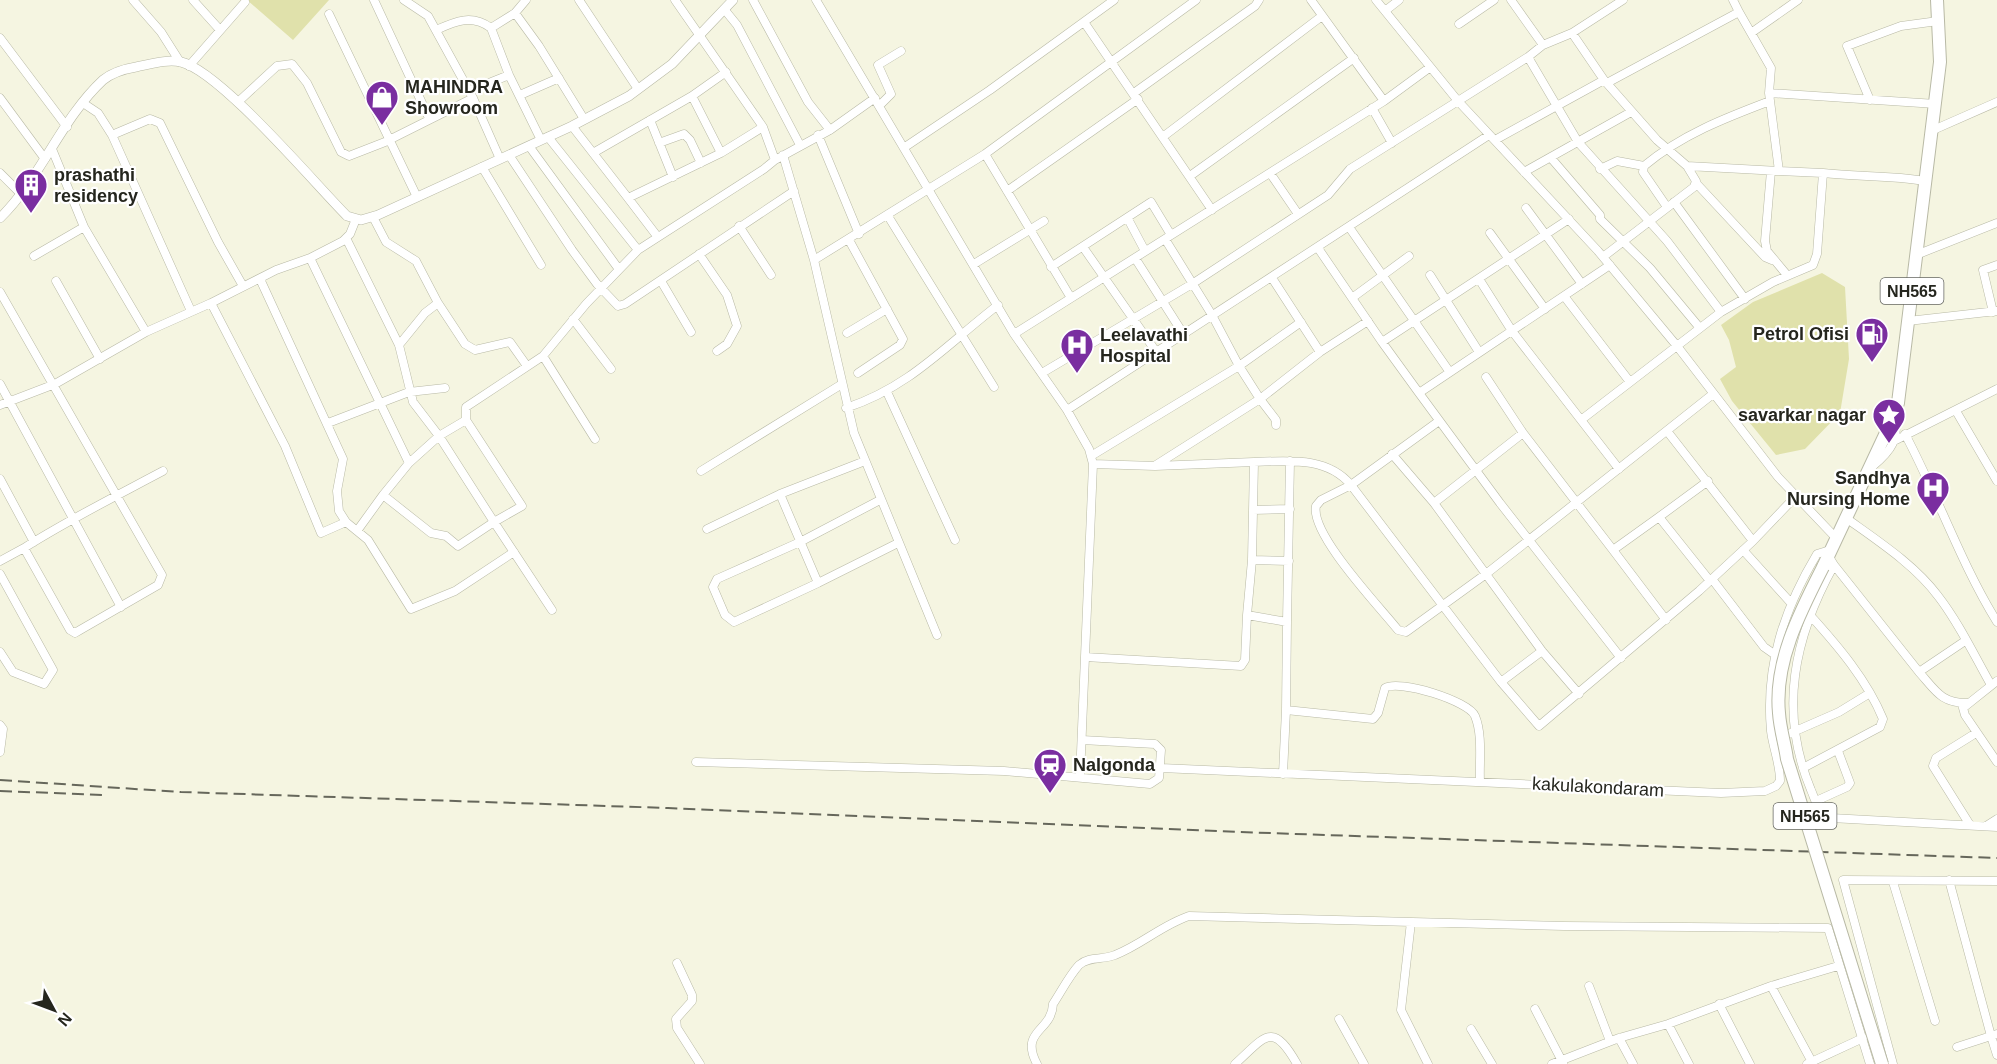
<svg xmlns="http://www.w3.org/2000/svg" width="1997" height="1064" viewBox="0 0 1997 1064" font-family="Arial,sans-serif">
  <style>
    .green { fill: #e0e1ab }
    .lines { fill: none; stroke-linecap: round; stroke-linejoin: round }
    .minor-casing { stroke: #b8b9a5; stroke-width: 9 }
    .tertiary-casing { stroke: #b8b9a5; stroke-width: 10 }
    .trunk-casing { stroke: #b8b9a5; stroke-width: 14 }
    .minor { stroke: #fff; stroke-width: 8 }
    .tertiary { stroke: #fff; stroke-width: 9 }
    .trunk { stroke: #fff; stroke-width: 12 }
    .rail { stroke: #66675b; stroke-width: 2; stroke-dasharray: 12 6; stroke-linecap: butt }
    .trunk-bridge-casing { stroke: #b8b9a5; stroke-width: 14; stroke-linecap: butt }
    .trunk-bridge { stroke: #fff; stroke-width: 12 }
    .labels { text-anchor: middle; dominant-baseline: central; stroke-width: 4.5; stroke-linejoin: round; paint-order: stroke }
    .shield { fill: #fff; stroke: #666762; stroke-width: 1.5 }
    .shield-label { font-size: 16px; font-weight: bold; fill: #25261e }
    .poi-label { font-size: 18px; font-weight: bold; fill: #25261e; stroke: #fff; text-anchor: start }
    .street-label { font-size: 18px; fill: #25261e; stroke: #fff }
  </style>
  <rect width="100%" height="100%" fill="#f5f5e1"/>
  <path class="green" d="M 247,0 L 329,0 L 293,40 Z
    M 1822,273 L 1845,287 L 1849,359 L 1840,413 L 1805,449 L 1776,455 L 1732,401 L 1720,379 L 1736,367 L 1729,340 L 1721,325 L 1753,302 Z"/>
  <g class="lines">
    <defs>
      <path id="minor" d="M 133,0 L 161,32 L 180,62
        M 193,0 L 220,30
        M 374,0 L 429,118
        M 404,0 L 428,16 L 473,98
        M 579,0 L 638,89
        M 675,0 L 763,127 L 775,160
        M 753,0 L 808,102 L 830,130
        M 816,0 L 1014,334 L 1067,410 L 1089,449 L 1093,464 L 1080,777
        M 1311,0 L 1384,101
        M 1376,0 L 1458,101 L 1598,251 L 1677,346 L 1778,477 L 1836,538
        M 1511,0 L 1543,45
        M 1733,0 L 1739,12
        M 724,9 L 737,25 L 800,145
        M 1385,11 L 1399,0
        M 515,13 L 539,46 L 584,119
        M 329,14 L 417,197
        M 1084,22 L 1212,210
        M 1459,24 L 1494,0
        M 491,28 L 515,13 L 526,0
        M 436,30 C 456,21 472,14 491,28 L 509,75
        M 1572,33 L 1604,80
        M 1751,33 L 1798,0
        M 0,38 L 67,127
        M 1528,57 L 1543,45 L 1572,33 L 1623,0
        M 189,66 L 245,2
        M 1607,83 L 1739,12 L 1771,68 L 1769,93
        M 469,91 L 509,75 L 541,140
        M 1134,93 L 1255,6 L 1259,0
        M 520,95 L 559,78
        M 692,96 L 721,153
        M 0,98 L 45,159
        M 1870,100 L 1847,46 L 1901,26 L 1938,21
        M 238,102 L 277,66 L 292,64 L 307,83 L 341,152 L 349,156 L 385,142 L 473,98 L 500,159
        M 83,103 L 98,113 L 112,135 L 191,311
        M 880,105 L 891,94 L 878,65 L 901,51
        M 1372,108 L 1392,143
        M 650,120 L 673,177
        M 572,126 L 628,198 L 721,153 L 763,127
        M 1931,131 L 1997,102
        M 112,135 L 150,119 L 160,123 L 218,242 L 243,286
        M 818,135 L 859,234
        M 1164,136 L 1322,16
        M 548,137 L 638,250
        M 1495,140 L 1604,80 L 1657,140 L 1687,166 L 1779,171
        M 659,143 L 684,134 L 690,140 L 701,163
        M 529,146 L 618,268
        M 905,147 L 990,90 L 1114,0
        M 52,149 L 84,227
        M 593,153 L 692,96 L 726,72
        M 985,154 L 1071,298
        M 509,155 L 572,250 L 597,284 L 618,306 L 625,304 L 794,191
        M 783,155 L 814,260 L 854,433 L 937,635
        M 1551,158 L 1600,215 L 1600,219 L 1650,268 L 1699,327
        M 1644,166 C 1681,135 1725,118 1770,101
        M 1644,166 L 1643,172 L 1667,207
        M 482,167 L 541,265
        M 1600,169 L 1617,161 L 1644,166
        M 1771,171 L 1765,241 L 1767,251 L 1787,275
        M 1524,172 L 1631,112
        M 0,173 L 21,194
        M 1270,173 L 1298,214
        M 1823,173 L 1779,171 L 1769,93 L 1936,104
        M 1190,176 L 1354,58
        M 1696,183 L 1765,257 L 1772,260
        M 1007,191 L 1138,99
        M 628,198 L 657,236
        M 1674,202 L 1745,299
        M 1526,208 L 1582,284
        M 888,216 L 994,387
        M 373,217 L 386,242 L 416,261 L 438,303 L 465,344 L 475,350 L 510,342 L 527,366
        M 1128,219 L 1145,251
        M 739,226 L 771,275
        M 1349,227 L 1449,371
        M 1490,233 L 1545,309
        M 346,238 L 399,345 L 413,402 L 439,436 L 466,420
        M 849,240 L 903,339 L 900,345 L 858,373
        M 1083,247 L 1157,353
        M 1318,248 L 1382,342 L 1569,219
        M 699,254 L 727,295 L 737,326 L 727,344 L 717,351
        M 1916,255 L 1997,223
        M 34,256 L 84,227 L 146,332
        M 1603,257 L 1694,187 L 1696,181 L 1687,166
        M 310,258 L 409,463
        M 1135,258 L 1184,335
        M 814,260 L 985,154 L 1196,0
        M 974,264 L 1044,221
        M 1610,265 L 1419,393 L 1500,503 L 1621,658
        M 1051,267 L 1151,202 L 1171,235
        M 1430,275 L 1479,352
        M 1272,278 L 1320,352
        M 260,279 L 343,459 L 337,491 L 339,511 L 346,522 L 368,540 L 411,609 L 455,591 L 514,552
        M 1479,279 L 1512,331 L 1619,469
        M 56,281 L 100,359
        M 661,281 L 691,332
        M 0,292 L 162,575 L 158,585 L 80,630 L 75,633 L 70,630 L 24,548 C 68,520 116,496 163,471
        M 1564,296 L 1630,382
        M 1352,298 L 1409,256
        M 211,303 L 285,446 L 321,533 L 346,522
        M 1993,312 L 1983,270 L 1997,265
        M 573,319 L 611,369
        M 1908,321 L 1997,311
        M 847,333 L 887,309
        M 1014,334 L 1384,101 L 1429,68
        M 1382,342 L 1419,393
        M 399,345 L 425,313 L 438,303
        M 543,356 L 595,439
        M 1042,373 L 1192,284 L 1328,195 L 1350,169 L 1528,57 L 1578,142 L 1667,241 L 1721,312
        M 1486,377 L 1523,433 L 1613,550
        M 0,384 L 121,607
        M 887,392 L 955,540
        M 0,405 L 55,384 L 146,332 L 211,303 L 276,270 L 310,258 L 343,241 L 350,234 L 356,219
        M 846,408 C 910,387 946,345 998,305
        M 1067,410 L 1489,135
        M 1956,411 L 1997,481
        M 1581,420 L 1721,312 L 1773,282 L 1813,265 L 1817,254 L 1823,173 C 1857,177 1891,175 1925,181
        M 1439,421 L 1351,485 L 1501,682
        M 328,423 L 409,392 L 445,388
        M 1276,425 L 1276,420 L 1260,399 L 1320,352 L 1368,321
        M 1667,431 L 1753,541
        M 1523,433 L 1434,503 L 1542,651 L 1579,694
        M 1905,434 C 1938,496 1960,562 1997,622
        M 439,436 L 494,522 L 458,546 L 446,536 L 431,533 L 383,495 L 409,463 Z
        M 1896,440 L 1997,389
        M 1392,454 L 1434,503
        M 1091,456 L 1239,366 L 1212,315 L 1165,239
        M 1254,462 C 1288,461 1327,456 1351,485 L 1321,500 L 1316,506 C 1310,534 1379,606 1398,630 L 1406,632 L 1486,574 L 1713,394
        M 1093,464 L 1155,466 L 1254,462 L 1252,560 L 1247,615 L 1287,622 L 1286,710 L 1373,719 L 1378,713 L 1385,688 C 1399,679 1469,701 1475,716 C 1483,735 1479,762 1480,782
        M 1156,465 L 1260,399 L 1239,366 L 1301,322
        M 1873,466 C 1891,451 1900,439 1894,415
        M 701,471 L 842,384
        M 0,479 L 34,542
        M 1708,481 L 1659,517 L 1710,581
        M 780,494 L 818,583 L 734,622 L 725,615 L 713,587 L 717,579 L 800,542 L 880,500
        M 1253,510 L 1290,509
        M 1659,517 L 1613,550 L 1666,620
        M 1846,518 C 1878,541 1915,565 1938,596 C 1959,623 1974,655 1991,685
        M 707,529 L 780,494 L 865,461
        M 357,531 L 383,495
        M 1743,550 L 1791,603
        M 1828,555 L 1834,565 C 1794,637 1778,711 1811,790 C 1816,801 1818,815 1831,818 L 1997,827
        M 1252,560 L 1289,561
        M 0,561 L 24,548
        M 1834,565 L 1919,672 L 1965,641
        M 0,574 L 53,670 L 44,684 L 13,672 L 0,652
        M 1712,579 L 1764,647 L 1774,654
        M 818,583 L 898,543
        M 552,610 L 494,522 L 522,506 L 466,420 L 466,407 L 543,356 L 586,304 L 638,250 L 764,169 L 775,160 L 830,130 L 875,98
        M 1287,622 L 1290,461
        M 1542,651 L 1501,682 L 1539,726 L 1699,591 L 1753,541 L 1796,496
        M 1085,657 L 1241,666 L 1245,660 L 1247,615
        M 1919,672 C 1936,691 1941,703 1967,703
        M 1997,681 L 1963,708 L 1965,715 L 1997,762
        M 0,725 L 3,729 L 0,752
        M 1784,736 L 1839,712 L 1870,693
        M 696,762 L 1004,771 L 1150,784 L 1159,778 L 1161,750 L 1155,744 L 1082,740
        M 1161,768 L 1721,793 L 1765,791 L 1776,786 L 1780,781 C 1780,763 1773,748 1771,731 C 1765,666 1784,609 1817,554 L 1830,550
        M 1803,768 L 1880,727 L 1883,719 C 1867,680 1838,646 1809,614
        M 1283,774 L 1286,710
        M 1816,801 L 1847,787 L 1850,783 L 1838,751
        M 1970,825 L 1933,766 L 1936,758 L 1976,733
        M 1986,826 L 1997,819
        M 1949,880 L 1991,1036 L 1957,1047
        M 1893,882 L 1935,1021
        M 1411,922 L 1401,1010 L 1428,1064
        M 677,963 L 692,995 L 692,1001 L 676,1019 L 677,1028 L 700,1064
        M 1589,986 L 1610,1041
        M 1771,986 L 1812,1062
        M 1719,1004 L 1750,1064
        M 1535,1009 L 1563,1063
        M 1339,1019 L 1364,1064
        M 1668,1024 L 1689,1064
        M 1471,1029 L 1492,1064
        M 1997,1034 L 1991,1036 L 1997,1055
        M 1619,1038 L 1633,1064
        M 1037,1064 C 1019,1030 1052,1032 1053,1004 C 1061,992 1069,976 1079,965 C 1089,956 1104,960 1115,955 C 1141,945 1162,925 1189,916 L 1564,926 L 1828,928 L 1870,1064
        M 1235,1064 C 1265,1037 1272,1020 1297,1064
        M 1552,1064 L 1619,1038 L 1668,1024 L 1771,986 L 1838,966
        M 1807,1064 L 1863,1038
        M 1893,1064 L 1843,880 L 1997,881"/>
      <path id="tertiary" d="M 0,218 C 41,178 61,119 103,80 C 113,72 124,69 136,67 C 151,64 167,59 181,62 C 220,71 315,184 347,216 L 361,220 L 378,215 L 572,126 L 629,96 L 672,64 L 733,0"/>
      <path id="trunk" d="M 1823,567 L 1892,420 L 1898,403 L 1940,62 L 1937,0"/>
    </defs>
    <use href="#minor" class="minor-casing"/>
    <use href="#tertiary" class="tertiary-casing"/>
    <use href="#trunk" class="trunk-casing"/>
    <use href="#minor" class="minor"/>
    <use href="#tertiary" class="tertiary"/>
    <use href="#trunk" class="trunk"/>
    <path class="rail" d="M 0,780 L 181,792 L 668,808 L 1239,832 L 1997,858
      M 0,791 L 105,795"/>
    <defs>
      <path id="trunk-bridge" d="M 1823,567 C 1800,612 1774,662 1779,713 C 1780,729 1785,744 1787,759 L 1882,1064"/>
    </defs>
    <use href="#trunk-bridge" class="trunk-bridge-casing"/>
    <use href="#trunk-bridge" class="trunk-bridge"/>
  </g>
  <defs>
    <symbol id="shop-pin" viewBox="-11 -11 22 30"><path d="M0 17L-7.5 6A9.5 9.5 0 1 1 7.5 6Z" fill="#7a2ea0" stroke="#fff"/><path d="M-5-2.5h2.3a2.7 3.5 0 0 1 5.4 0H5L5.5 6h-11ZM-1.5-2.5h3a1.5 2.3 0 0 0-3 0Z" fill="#fff"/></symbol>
    <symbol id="building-pin" viewBox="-11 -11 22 30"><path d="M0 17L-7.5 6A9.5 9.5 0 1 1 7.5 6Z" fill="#7a2ea0" stroke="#fff"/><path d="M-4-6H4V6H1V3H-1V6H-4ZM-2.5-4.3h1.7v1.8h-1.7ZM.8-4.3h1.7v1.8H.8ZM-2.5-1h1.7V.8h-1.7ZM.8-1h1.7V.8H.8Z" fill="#fff"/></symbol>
    <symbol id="fuel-pin" viewBox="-11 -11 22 30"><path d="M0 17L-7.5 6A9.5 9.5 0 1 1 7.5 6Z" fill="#7a2ea0" stroke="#fff"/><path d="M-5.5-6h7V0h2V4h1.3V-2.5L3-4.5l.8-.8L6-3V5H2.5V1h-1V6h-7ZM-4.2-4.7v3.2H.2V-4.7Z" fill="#fff"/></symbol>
    <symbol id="hospital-pin" viewBox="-11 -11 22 30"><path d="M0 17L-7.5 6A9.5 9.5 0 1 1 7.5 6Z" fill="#7a2ea0" stroke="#fff"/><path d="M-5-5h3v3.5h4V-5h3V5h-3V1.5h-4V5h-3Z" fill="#fff"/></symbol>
    <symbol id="sight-pin" viewBox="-11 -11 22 30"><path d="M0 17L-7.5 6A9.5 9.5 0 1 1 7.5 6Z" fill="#7a2ea0" stroke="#fff"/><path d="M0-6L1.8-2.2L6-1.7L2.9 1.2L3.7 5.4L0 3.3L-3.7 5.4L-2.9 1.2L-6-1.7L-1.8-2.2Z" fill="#fff"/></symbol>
    <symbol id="station-pin" viewBox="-11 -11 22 30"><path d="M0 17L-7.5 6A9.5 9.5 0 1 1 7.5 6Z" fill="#7a2ea0" stroke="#fff"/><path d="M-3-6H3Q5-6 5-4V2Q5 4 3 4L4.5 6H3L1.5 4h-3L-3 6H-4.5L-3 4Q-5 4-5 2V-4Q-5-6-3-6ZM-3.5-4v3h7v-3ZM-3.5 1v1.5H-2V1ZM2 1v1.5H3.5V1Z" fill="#fff"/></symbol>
  </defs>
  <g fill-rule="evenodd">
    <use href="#shop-pin" x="363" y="78" width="38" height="52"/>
    <use href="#building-pin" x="12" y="166" width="38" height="52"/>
    <use href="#fuel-pin" x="1853" y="315" width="38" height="52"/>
    <use href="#hospital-pin" x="1058" y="326" width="38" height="52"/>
    <use href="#sight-pin" x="1870" y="396" width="38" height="52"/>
    <use href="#hospital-pin" x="1914" y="469" width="38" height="52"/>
    <use href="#station-pin" x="1031" y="746" width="38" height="52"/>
  </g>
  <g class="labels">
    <g class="shield">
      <rect x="1880.5" y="278" width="63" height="26" rx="4.5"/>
      <rect x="1773.5" y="803" width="63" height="26" rx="4.5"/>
    </g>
    <g class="shield-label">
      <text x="1912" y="291">NH565</text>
      <text x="1805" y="816">NH565</text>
    </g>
    <g class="poi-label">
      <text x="405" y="87">MAHINDRA<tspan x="405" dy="21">Showroom</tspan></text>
      <text x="54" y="175">prashathi<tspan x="54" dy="21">residency</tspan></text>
      <text x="1849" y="334" text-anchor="end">Petrol Ofisi</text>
      <text x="1100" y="335">Leelavathi<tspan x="1100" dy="21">Hospital</tspan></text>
      <text x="1866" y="415" text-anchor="end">savarkar nagar</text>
      <text x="1910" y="478" text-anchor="end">Sandhya<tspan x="1910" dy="21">Nursing Home</tspan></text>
      <text x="1073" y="765">Nalgonda</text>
    </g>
    <g class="street-label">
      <text transform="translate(1598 787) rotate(3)">kakulakondaram</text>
    </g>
  </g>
  <g transform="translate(54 1010) rotate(131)" stroke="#ffffff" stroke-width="4.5" paint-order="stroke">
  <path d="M0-4.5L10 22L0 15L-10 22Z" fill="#25261e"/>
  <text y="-9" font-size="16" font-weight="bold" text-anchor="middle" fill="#25261e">N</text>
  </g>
</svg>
